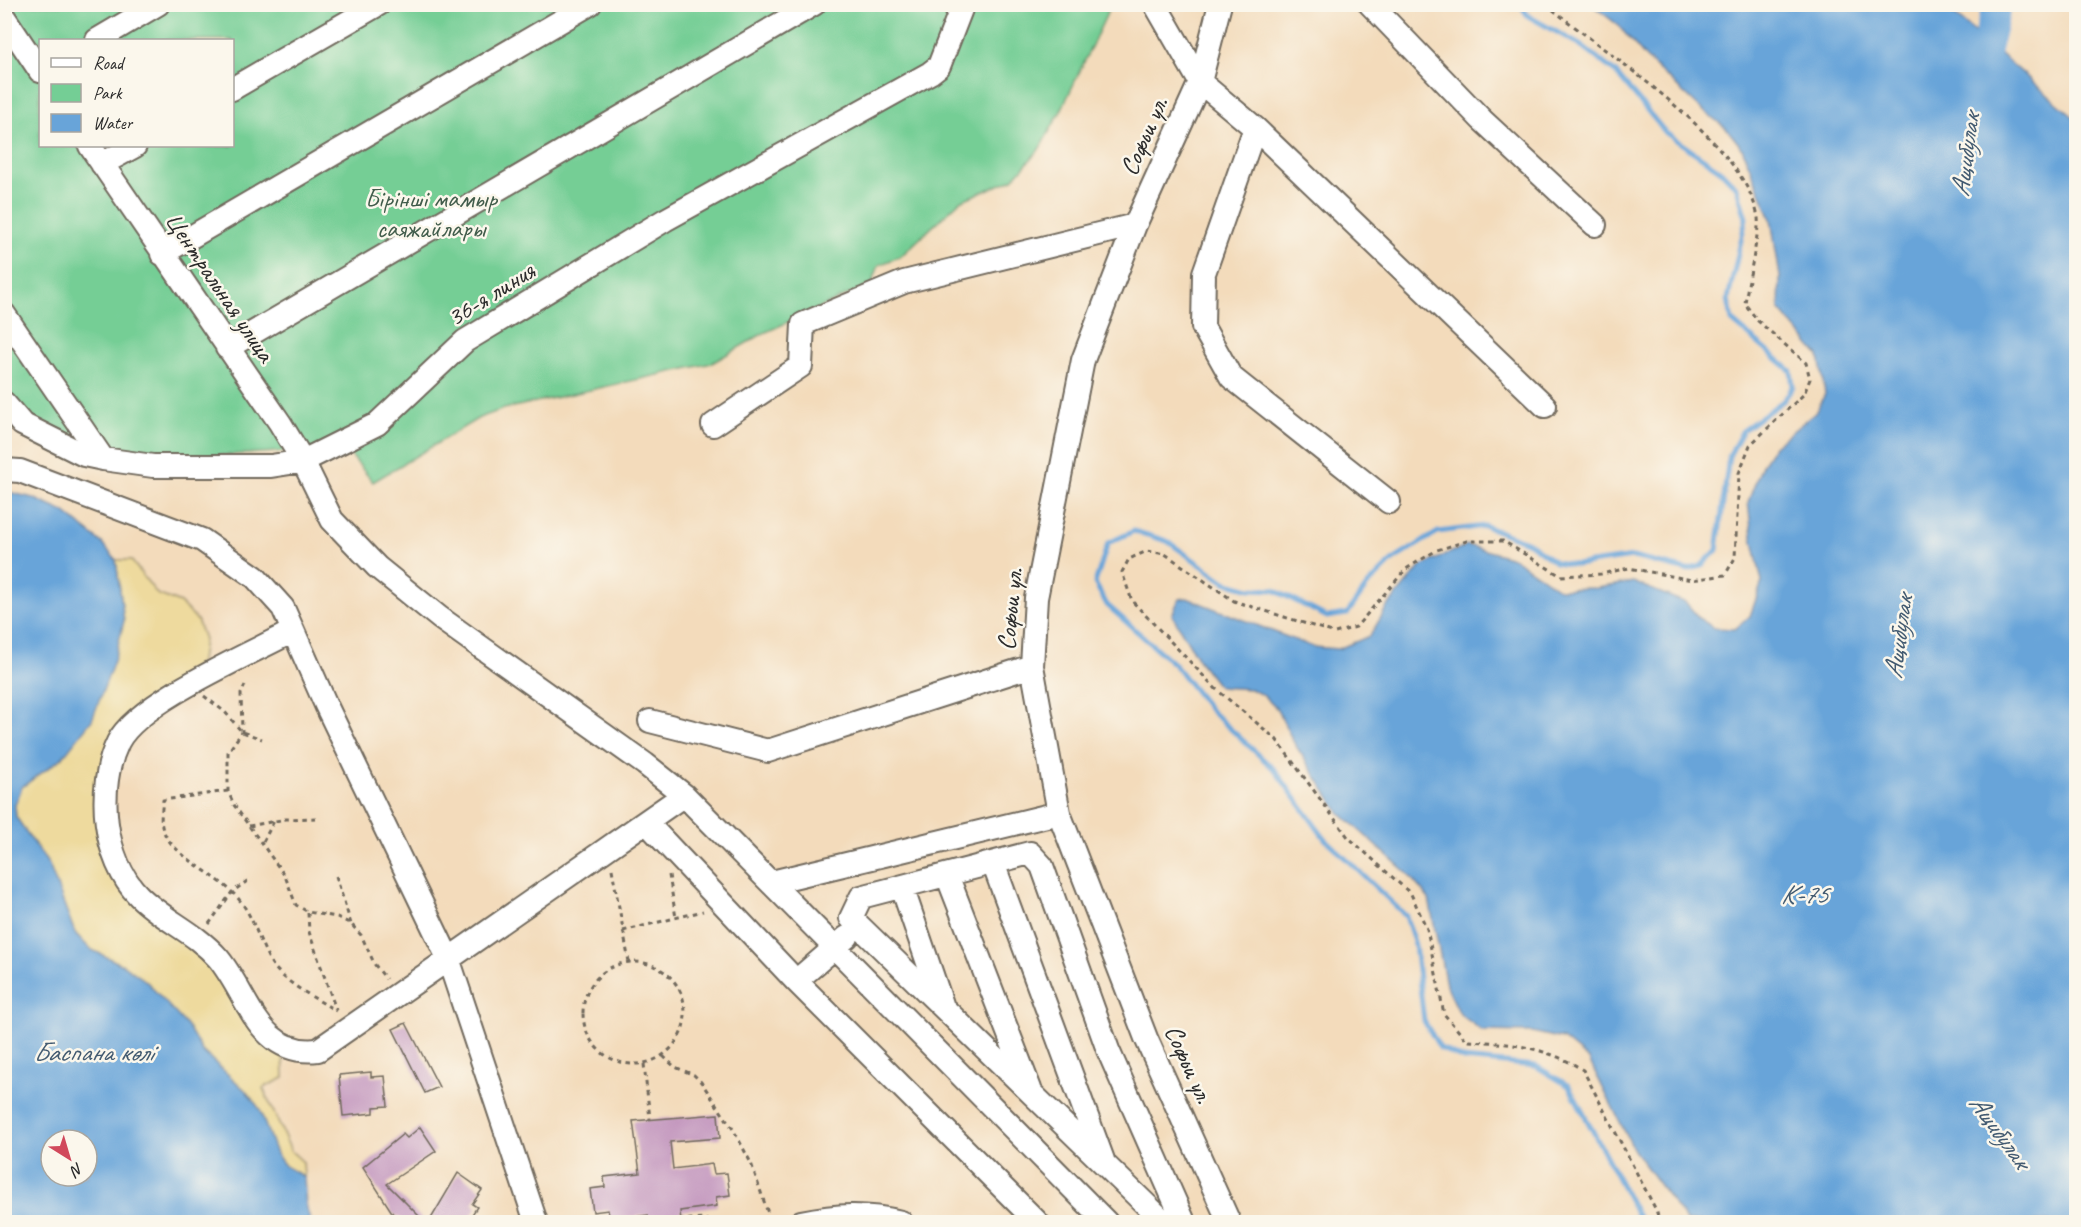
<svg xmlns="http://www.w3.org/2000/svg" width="2081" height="1227" viewBox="0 0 2081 1227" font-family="Caveat,sans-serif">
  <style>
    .green { fill: #74ce95; stroke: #507c60; stroke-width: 1.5; fill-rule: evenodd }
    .sand { fill: #eeda9e; stroke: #8c8264; stroke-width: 1.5 }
    .water { fill: #68a4d9; stroke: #4a6882; stroke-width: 1.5; fill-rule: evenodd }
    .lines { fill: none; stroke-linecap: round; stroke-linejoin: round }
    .stream { stroke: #68a4d9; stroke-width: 5 }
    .river { stroke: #68a4d9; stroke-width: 30 }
    .building { fill: #c499bf }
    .minor-casing { stroke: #71695d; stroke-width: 26 }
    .path { stroke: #71695d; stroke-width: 3; stroke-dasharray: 4.5 4.5; stroke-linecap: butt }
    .minor { stroke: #fff; stroke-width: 22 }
    .labels { text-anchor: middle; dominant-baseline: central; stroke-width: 5; stroke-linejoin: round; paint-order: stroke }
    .street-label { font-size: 26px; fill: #2b2b2b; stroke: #fbf7ec }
    .park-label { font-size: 26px; fill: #415c4b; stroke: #fbf7ec }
    .water-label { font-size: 27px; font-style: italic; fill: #435b71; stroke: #fbf7ec }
  </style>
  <rect width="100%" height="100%" fill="#fbf7ec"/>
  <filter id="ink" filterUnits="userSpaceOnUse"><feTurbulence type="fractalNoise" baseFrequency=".0167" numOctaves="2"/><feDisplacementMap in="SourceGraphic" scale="12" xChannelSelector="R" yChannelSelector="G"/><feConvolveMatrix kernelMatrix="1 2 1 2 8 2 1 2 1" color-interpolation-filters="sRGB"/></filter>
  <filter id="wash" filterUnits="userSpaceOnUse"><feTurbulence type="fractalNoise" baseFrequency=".008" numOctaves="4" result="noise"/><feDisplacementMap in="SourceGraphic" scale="24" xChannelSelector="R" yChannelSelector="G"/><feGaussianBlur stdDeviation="1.35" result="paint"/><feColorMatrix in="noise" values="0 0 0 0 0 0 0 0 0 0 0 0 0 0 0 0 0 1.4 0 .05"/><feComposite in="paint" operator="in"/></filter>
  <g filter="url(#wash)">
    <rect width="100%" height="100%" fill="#f3dbbb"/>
    <path class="green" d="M 5,5 L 1111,5 L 1060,113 L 1038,151 L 1013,179 L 960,201 L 901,256 L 879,265 L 872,284 L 764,333 L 712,363 L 504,409 L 479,418 L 373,482 L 349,453 L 310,450 L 177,458 L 104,448 L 60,434 L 26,418 L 5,396 ZM 40,40 L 232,40 L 232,146 L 40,146 Z"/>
    <path class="sand" d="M 116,560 L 131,560 L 157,594 L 180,603 L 197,620 L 204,639 L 201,661 L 162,700 L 109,768 L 116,861 L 199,939 L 283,1047 L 284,1078 L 263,1088 L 291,1151 L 303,1162 L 304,1177 L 285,1166 L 276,1154 L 259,1108 L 245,1090 L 202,1051 L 187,1027 L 146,981 L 123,965 L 90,949 L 75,933 L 49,865 L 16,817 L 15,805 L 22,787 L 62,758 L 124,621 Z"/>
    <path class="water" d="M 1592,5 L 1943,5 L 2076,119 L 2076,1222 L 1687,1222 L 1634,1150 L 1589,1060 L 1563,1039 L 1532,1032 L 1482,1031 L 1460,1014 L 1446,985 L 1429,899 L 1407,873 L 1340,813 L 1294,743 L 1277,709 L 1264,696 L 1251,689 L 1219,687 L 1199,661 L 1172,615 L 1179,599 L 1187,598 L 1313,647 L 1338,649 L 1370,636 L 1387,607 L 1421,566 L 1467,545 L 1513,558 L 1559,589 L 1597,588 L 1633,582 L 1686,603 L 1700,619 L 1714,628 L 1735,629 L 1750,616 L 1762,582 L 1752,537 L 1748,502 L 1762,465 L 1774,446 L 1815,413 L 1825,394 L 1819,356 L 1779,309 L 1780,277 L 1771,219 L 1742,148 L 1726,128 L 1701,109 L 1646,58 L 1618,25 Z
      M 5,491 L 33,498 L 64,512 L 102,543 L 116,560 L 124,621 L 114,661 L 92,720 L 62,758 L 22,787 L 15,805 L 16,817 L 49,865 L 75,933 L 90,949 L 123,965 L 146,981 L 188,1027 L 202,1051 L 245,1090 L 259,1108 L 276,1154 L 285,1166 L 304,1177 L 306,1207 L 311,1222 L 5,1222 ZM 51,1140 L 87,1140 L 87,1176 L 51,1176 Z"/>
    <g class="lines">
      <path class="stream" d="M 1520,4 L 1528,16 L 1580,45 L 1615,72 L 1666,133 L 1721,171 L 1737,188 L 1746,218 L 1728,299 L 1732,321 L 1791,371 L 1793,387 L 1783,401 L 1743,430 L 1729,456 L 1717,550 L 1701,566 L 1687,570 L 1633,557 L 1576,565 L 1555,562 L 1529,543 L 1485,526 L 1438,532 L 1393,560 L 1367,586 L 1347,614 L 1327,617 L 1274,590 L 1250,589 L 1225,582 L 1167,541 L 1134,531 L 1108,543 L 1095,583 L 1107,605 L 1174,664 L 1211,711 L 1275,770 L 1325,839 L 1406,916 L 1415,945 L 1424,1021 L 1440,1048 L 1463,1059 L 1536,1066 L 1569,1086 L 1641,1222"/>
      <path class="river" d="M 1978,81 L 1996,8"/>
    </g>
    <g id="blocks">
      <path class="building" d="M 406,1023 L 439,1087 L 425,1093 L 393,1029 Z
        M 371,1072 L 371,1077 L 385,1076 L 388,1106 L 374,1107 L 374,1113 L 343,1116 L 339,1075 Z
        M 718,1114 L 720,1138 L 670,1142 L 673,1169 L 712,1164 L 714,1174 L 727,1173 L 730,1195 L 716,1197 L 717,1206 L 680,1211 L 681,1222 L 648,1222 L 648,1215 L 610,1220 L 608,1210 L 593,1212 L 590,1189 L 605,1187 L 604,1177 L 640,1173 L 633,1121 Z
        M 420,1127 L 436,1151 L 387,1184 L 425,1222 L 406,1222 L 393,1214 L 363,1167 L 403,1134 L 407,1138 Z
        M 458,1173 L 482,1190 L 472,1204 L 477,1207 L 467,1222 L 429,1222 Z"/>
    </g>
  </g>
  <g filter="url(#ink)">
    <use href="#blocks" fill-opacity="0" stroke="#71695d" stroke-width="1.5"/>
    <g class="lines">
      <defs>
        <path id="minor" d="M 1155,4 L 1200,82 L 1255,128 L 1545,406
          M 1220,4 L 1200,82 L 1135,225 L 1083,360 L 1036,598 L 1032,666 L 1059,813 L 1146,1038 L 1229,1222
          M 1370,4 L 1482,120 L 1595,225
          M 4,17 L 40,71
          M 97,40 L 158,4
          M 232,89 L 379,4
          M 1255,128 L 1204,273 L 1203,327 L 1231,377 L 1389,502
          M 90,146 L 280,423 L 303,461 L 332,520 L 377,567 L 440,618 L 645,764 L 684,795 L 1106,1222
          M 102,164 L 135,146
          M 162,254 L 590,4
          M 4,314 L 103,459
          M 227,348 L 814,4
          M 4,403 L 22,424 L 84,455 L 103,459 L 153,466 L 271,466 L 303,461 L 377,424 L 465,341 L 665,220 L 930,73 L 939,66 L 963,4
          M 713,425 L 801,366 L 803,324 L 904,282 L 1135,225
          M 4,470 L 20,471 L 202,540 L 255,577 L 283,608 L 326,705 L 448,958 L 536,1222
          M 293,631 C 250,654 138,702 118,742 C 96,787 103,860 139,896 C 163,920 195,932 218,958 C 249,995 258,1057 318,1050 L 684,795
          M 650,721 L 768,751 L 1032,666
          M 646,822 L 796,981 L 1037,1222
          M 993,863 L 1103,1160
          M 947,875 L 1030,1089
          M 772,882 L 1059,813
          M 902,887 L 942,1004
          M 796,981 L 847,937
          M 801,1222 C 836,1215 865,1213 901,1222
          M 1164,1222 L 851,918 L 861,897 L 1030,853 L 1042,866 L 1108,1050 L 1184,1222"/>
      </defs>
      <use href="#minor" class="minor-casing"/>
      <path class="path" d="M 1546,4 C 1605,54 1745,140 1758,218 C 1760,233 1747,284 1745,304 L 1758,321 L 1806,363 L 1810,379 L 1804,394 L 1750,445 L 1739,473 L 1735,558 L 1725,575 L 1692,580 L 1629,568 L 1601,574 L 1561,576 L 1503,541 L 1467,541 L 1437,550 L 1406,569 L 1356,627 L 1335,633 L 1234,601 L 1165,554 L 1147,551 L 1129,559 L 1122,572 L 1132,601 L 1216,689 L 1276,739 L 1348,837 L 1411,894 L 1427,929 L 1444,1014 L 1467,1041 C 1507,1042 1549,1048 1583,1070 L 1656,1210 L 1660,1222
        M 245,685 L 241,694 L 242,732 L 228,752 L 228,791 L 234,805 L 285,876 L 296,905 L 308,912 L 337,917 L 351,924 L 361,935 L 375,965 L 386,979
        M 204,696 L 225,712 L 242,732 L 262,739
        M 228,791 L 163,800 C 162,811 159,822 164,832 C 173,855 215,874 233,893 C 253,912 257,938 270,961 C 283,983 316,998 336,1011
        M 249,826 L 286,819 L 317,818
        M 263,842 L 274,821
        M 612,869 L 629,962
        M 669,875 L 676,918
        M 336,876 L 351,924
        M 308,913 L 309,932 L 336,1010
        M 209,924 L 232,892 L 250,879
        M 623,931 L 703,911
        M583 1013a51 51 0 1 1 102 0a51 51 0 1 1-102 0Z
        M 663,1056 L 675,1067 L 694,1075 L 701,1082 L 733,1129 L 751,1163 L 771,1222
        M 644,1064 L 650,1119
        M 661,1222 L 703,1218 L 711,1222"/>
      <use href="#minor" class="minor"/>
    </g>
  </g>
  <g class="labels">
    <g class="street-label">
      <text transform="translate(1144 136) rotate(-66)">Софьи ул.</text>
      <text transform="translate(220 287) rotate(56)">Центральная улица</text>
      <text transform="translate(491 294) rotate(-32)">36-я линия</text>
      <text transform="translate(1010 609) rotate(-84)">Софьи ул.</text>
      <text transform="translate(1189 1064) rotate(66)">Софьи ул.</text>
    </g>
    <g class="park-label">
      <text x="431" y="198">Бірінші мамыр<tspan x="431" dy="30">саяжайлары</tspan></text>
    </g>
    <g class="water-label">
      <text transform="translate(1965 155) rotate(-82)">Ащибулак</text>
      <text transform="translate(1898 637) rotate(-82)">Ащибулак</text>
      <text x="1804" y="894">К-75</text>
      <text x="93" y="1052">Баспана көлі</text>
      <text transform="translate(2000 1131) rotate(54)">Ащибулак</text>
    </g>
  </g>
  <rect width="2081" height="1227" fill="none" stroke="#fbf7ec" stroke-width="24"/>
  <rect x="39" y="39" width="195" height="108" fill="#fbf7ec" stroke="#a8a59f" stroke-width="1.5"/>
  <rect x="51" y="58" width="30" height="9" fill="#ffffff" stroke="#a8a59f" stroke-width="1.5"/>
  <text x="93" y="69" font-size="18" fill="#2b2b2b">Road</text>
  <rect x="51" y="84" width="30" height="18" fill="#74ce95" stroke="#a8a59f" stroke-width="1.5"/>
  <text x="93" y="99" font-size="18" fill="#2b2b2b">Park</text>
  <rect x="51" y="114" width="30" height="18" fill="#68a4d9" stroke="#a8a59f" stroke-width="1.5"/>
  <text x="93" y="129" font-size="18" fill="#2b2b2b">Water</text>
  <g transform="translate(69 1158) rotate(143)"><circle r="28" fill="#fbf7ec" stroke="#a8a59f" stroke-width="1.5"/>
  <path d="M0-4.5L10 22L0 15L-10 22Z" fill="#d1495b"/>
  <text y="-9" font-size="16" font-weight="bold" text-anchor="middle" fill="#2b2b2b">N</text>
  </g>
</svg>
